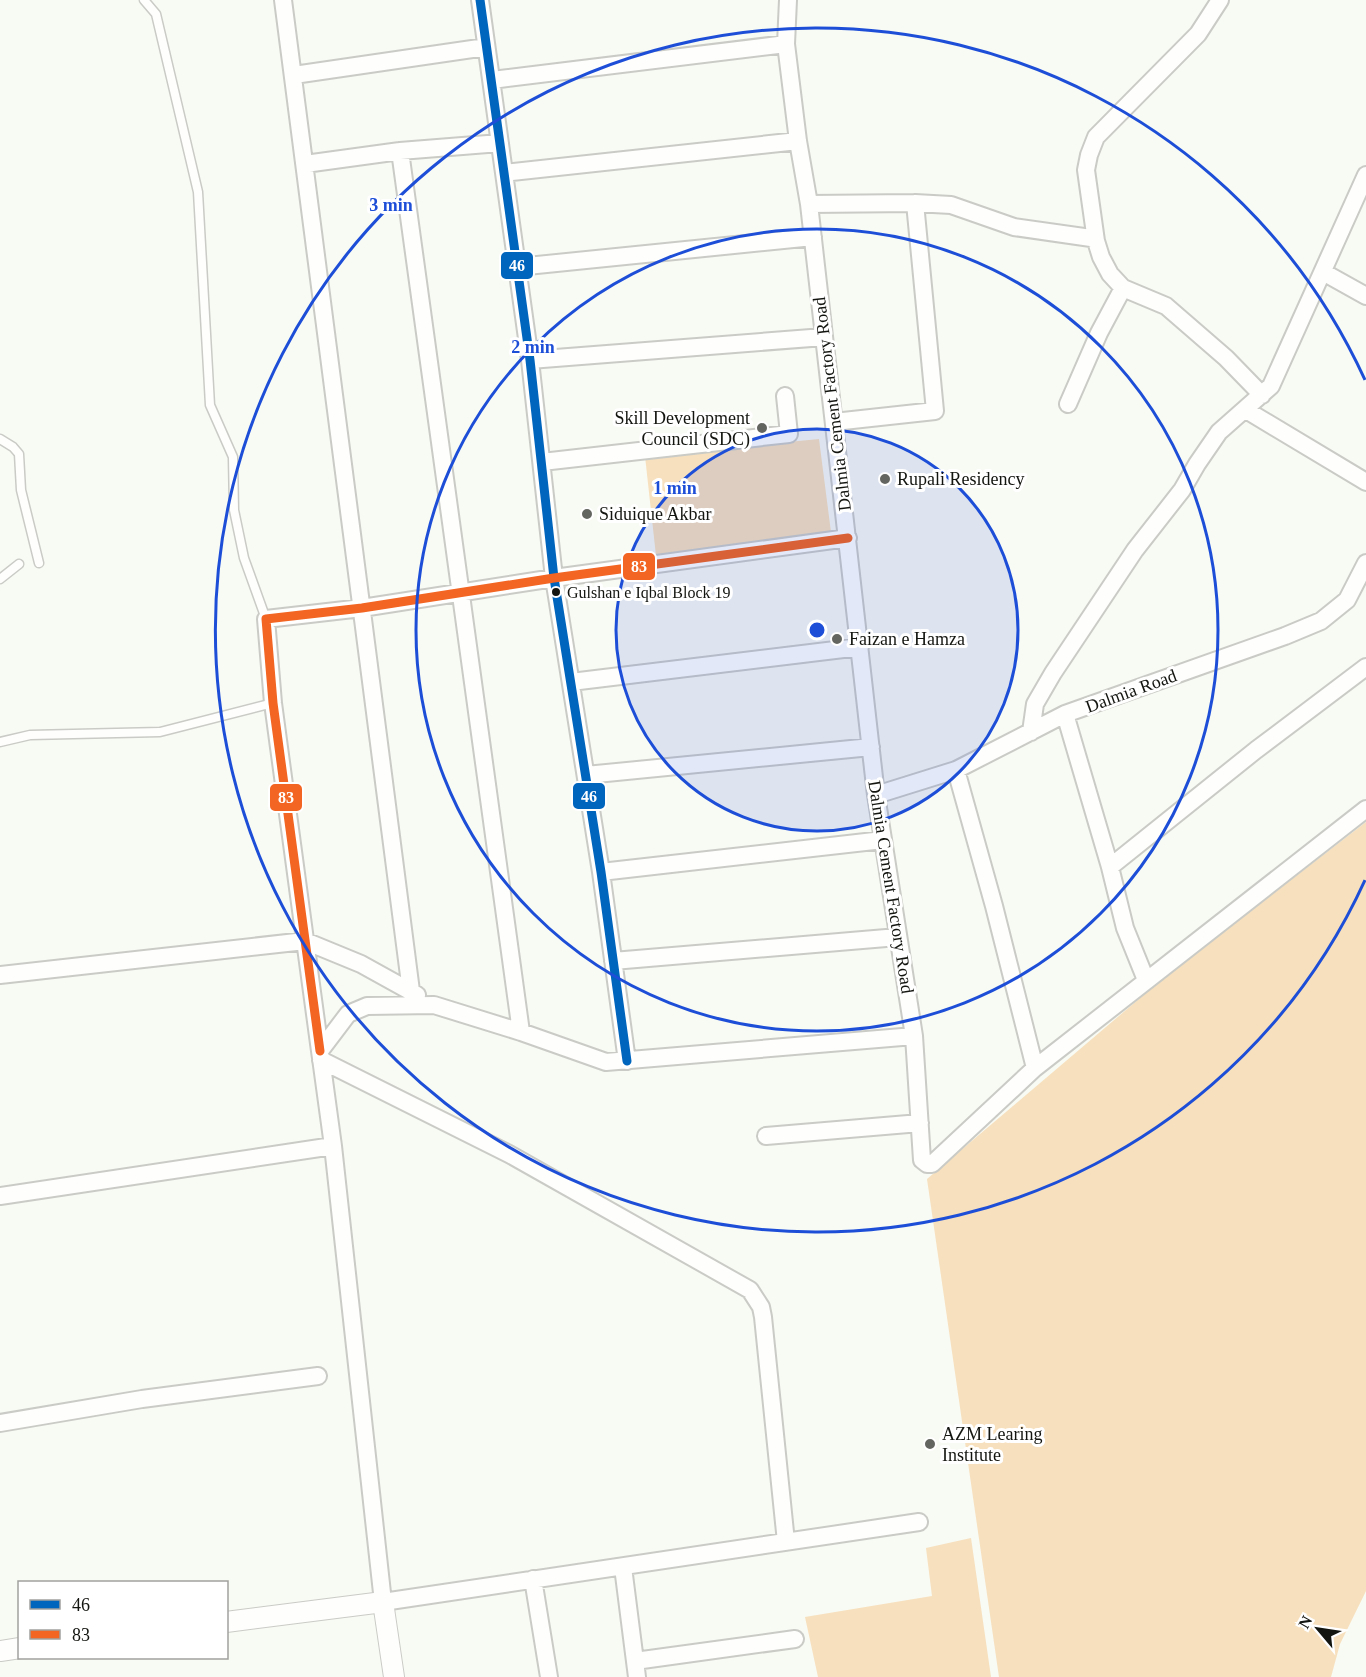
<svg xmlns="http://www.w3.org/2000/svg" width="1366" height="1677" viewBox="0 0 1366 1677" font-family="'Times New Roman',serif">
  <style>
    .green { fill: #f7e0bd }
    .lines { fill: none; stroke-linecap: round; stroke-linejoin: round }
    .service-casing { stroke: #cacbc6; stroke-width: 11 }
    .minor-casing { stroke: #cacbc6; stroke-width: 20 }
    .tertiary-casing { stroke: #cacbc6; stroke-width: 22 }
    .service { stroke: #fefefd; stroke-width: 8 }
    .minor { stroke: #fefefd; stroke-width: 16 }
    .tertiary { stroke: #fefefd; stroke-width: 20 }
    .bus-1-casing { stroke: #fff; stroke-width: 14 }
    .bus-2-casing { stroke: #fff; stroke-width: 14 }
    .bus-1 { stroke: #0065bd; stroke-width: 9 }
    .bus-2 { stroke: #f26522; stroke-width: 9 }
    .ring { fill: none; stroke: #1d4ed8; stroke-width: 3 }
    .poi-dot { fill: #636560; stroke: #fff; stroke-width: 2 }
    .bus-dot { fill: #131510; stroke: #fff; stroke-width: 2 }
    .labels { text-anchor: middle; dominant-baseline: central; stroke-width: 6; stroke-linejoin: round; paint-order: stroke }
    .bus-label { font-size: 16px; fill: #131510; stroke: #fff; text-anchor: start }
    .street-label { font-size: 18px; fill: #131510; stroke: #fff }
    .poi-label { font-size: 18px; fill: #131510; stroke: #fff; text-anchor: start }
    .centre { fill: #1d4ed8; stroke: #fff; stroke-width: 3 }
    .ring-label { font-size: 18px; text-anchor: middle; font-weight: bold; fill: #1d4ed8; stroke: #fff; stroke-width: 6; stroke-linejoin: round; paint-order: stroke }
    .line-badge { stroke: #fff; stroke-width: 2 }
    .badge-label { font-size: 16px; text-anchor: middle; font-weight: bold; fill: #fff }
  </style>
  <rect width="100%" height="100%" fill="#f8faf4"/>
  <path class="green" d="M 819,439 L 831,532 L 656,556 L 645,456 Z
    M 1366,822 L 1366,1591 L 1340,1644 L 1331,1677 L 999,1677 L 927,1179 L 1166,976 Z
    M 971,1538 L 991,1677 L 818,1677 L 805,1617 L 932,1596 L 926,1548 Z"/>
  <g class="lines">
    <defs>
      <path id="service" d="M 144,0 L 156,14 L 198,192 L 210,405 L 233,457 L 234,510 L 244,558 L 266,619
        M 0,439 L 13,447 L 19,454 L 21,490 L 39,563
        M 0,579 L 19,564
        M 0,742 L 30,735 L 160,732 L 273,703"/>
      <path id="minor" d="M 283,0 L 411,991
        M 480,0 L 530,360 L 554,578 L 601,872 L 627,1061
        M 788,0 L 786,44 L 798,141 L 809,204 L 876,795 L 914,1036 L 922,1160 L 927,1164 L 932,1164 L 1035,1068 L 1366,809
        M 294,75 L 486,47
        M 492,80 L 786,44
        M 400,151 L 521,1032
        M 305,164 L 400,151 L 500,143
        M 504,173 L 798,141
        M 809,204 L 915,203 L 951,205 L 1014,227 L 1091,238 L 1096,241 L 1101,257 L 1110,274 L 1123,288 L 1166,306 L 1226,358 L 1262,395
        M 1096,241 L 1086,170 L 1089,155 L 1096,137 L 1198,34 L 1220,0
        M 517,267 L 813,237
        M 1323,272 L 1366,296
        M 530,360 L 824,337
        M 1068,404 L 1099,333 L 1123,288
        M 1246,410 L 1366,482
        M 834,422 L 935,411 L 915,203
        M 542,462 L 789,434 L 785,396
        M 571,682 L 860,647
        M 1065,714 L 1110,867 L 1125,928 L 1146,980
        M 1031,732 L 1035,704 L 1053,673 L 1135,550 L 1182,490 L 1197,464 L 1219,432 L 1271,386 L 1366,175
        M 956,770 L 994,906 L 1035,1068
        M 586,775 L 871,747
        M 876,795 L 956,770 L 1065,714 L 1285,636 L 1321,621 L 1347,600 L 1366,563
        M 1110,867 L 1256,750 L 1366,667
        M 601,872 L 883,840
        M 613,961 L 898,937
        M 0,975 L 305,941 L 361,964 L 417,995
        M 914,1036 L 606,1062 L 521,1032 L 434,1005 L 367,1006 L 348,1014 L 320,1051 L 333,1146 L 383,1602 L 919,1522
        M 320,1051 L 273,703 L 266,619 L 362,608 L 554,578 L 848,538
        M 321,1060 L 509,1154 L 750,1290 L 761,1307 L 763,1317 L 786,1542
        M 766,1136 L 920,1123
        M 0,1196 L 333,1146
        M 0,1423 L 142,1399 L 318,1376
        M 623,1567 L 637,1677
        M 533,1579 L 549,1677
        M 635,1661 L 795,1639"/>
      <path id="tertiary" d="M 226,1622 L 383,1602 L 394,1677
        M 0,1651 L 20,1648"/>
    </defs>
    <use href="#service" class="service-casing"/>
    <use href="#minor" class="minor-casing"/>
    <use href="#tertiary" class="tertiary-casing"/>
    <use href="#service" class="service"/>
    <use href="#minor" class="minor"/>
    <use href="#tertiary" class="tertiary"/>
    <defs>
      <path id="bus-1" d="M 480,0 L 530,360 L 554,578 L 601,872 L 627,1061"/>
      <path id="bus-2" d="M 320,1051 L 273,703 L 266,619 L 362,608 L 554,578 L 848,538"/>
    </defs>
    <use href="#bus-1" class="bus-1-casing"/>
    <use href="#bus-2" class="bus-2-casing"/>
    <use href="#bus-1" class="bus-1"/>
    <use href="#bus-2" class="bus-2"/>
  </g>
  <circle cx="817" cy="630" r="201" fill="#1d4ed8" fill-opacity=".12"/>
  <g class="ring">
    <circle cx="817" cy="630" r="201"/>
    <circle cx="817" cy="630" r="401"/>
    <path d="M1365 880A602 602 0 1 1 1365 380"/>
  </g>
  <g class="poi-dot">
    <circle cx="762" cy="428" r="6"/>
    <circle cx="885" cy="479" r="6"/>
    <circle cx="587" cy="514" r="6"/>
    <circle cx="837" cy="639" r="6"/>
    <circle cx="930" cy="1444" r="6"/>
  </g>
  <circle class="bus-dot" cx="556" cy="592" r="5"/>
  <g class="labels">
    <g class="bus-label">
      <text x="567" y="592">Gulshan e Iqbal Block 19</text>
    </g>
    <g class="street-label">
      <text transform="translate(832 404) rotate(-97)">Dalmia Cement Factory Road</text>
      <text transform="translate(1131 691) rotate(-20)">Dalmia Road</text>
      <text transform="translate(891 887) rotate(81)">Dalmia Cement Factory Road</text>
    </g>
    <g class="poi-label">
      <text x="750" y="418" text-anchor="end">Skill Development<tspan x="750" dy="21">Council (SDC)</tspan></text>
      <text x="897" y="479">Rupali Residency</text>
      <text x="599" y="514">Siduique Akbar</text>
      <text x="849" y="639">Faizan e Hamza</text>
      <text x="942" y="1434">AZM Learing<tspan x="942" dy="21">Institute</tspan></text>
    </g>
  </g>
  <circle cx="817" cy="630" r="9" class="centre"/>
  <g class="ring-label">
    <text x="391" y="211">3 min</text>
    <text x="533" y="353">2 min</text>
    <text x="675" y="494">1 min</text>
  </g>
  <g class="line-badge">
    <rect x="500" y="251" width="34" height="29" rx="6" fill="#0065bd"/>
    <rect x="622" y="552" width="34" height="29" rx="6" fill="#f26522"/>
    <rect x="572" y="782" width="34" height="28" rx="6" fill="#0065bd"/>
    <rect x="269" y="783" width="34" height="29" rx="6" fill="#f26522"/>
  </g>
  <g class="badge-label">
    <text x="517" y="271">46</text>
    <text x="639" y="572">83</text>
    <text x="589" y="802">46</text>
    <text x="286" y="803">83</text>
  </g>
  <rect x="18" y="1581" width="210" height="78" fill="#ffffff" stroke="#a1a19f" stroke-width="1.5"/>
  <rect x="30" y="1600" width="30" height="9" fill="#0065bd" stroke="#a1a19f" stroke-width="1.5"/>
  <text x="72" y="1611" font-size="18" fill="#131510">46</text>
  <rect x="30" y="1630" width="30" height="9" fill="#f26522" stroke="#a1a19f" stroke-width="1.5"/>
  <text x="72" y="1641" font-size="18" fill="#131510">83</text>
  <g transform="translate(1318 1629) rotate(299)" stroke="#ffffff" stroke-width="4.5" paint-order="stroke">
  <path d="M0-4.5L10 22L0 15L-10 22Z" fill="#131510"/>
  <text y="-9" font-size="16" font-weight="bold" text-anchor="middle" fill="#131510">N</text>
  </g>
</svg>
